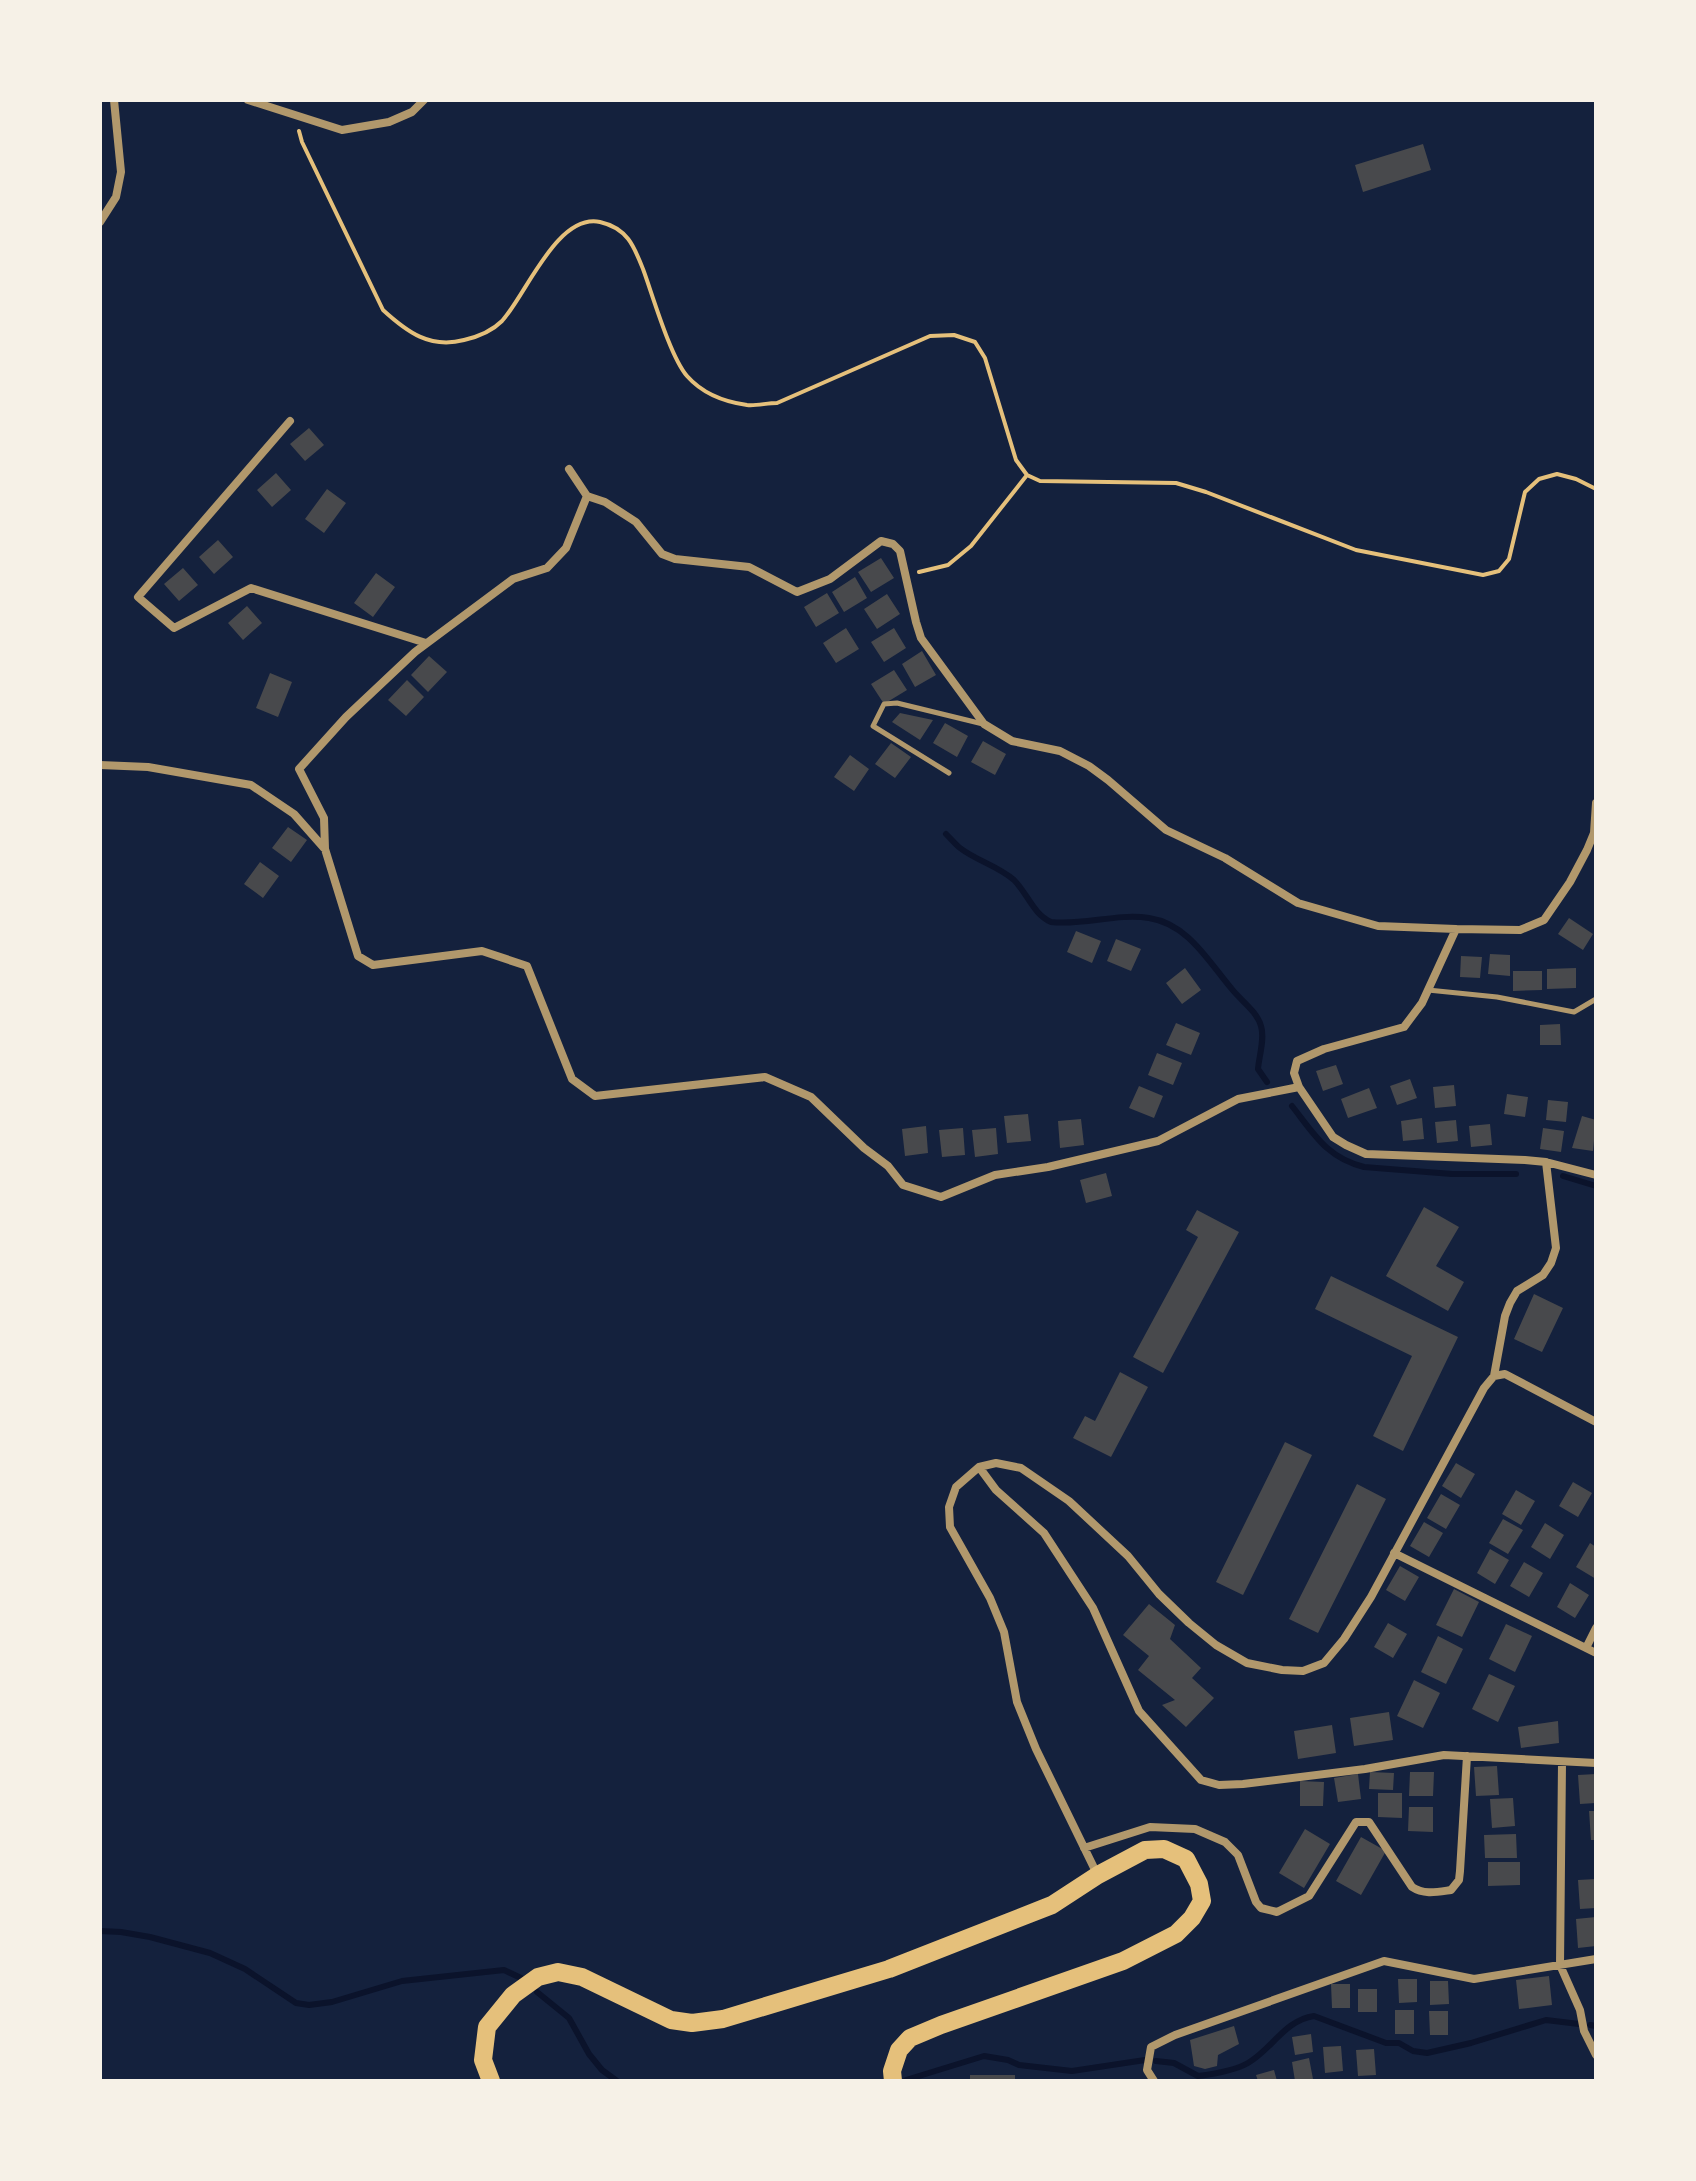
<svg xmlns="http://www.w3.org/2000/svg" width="1696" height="2181" viewBox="0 0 1696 2181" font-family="'Golos Text',sans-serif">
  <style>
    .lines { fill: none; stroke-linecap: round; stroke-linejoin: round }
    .stream { stroke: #0b132b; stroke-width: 6 }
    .building { fill: #48494c }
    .path { stroke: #e5c07b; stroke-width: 4 }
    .service { stroke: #b1986c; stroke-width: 5 }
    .minor { stroke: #b1986c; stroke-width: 8 }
    .primary { stroke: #e5c07b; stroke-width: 18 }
  </style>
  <rect width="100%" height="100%" fill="#14213d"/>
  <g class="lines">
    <path class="stream" d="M 946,834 C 951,839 955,844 960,848 C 977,861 998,866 1014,880 C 1028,894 1033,914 1051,922 C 1083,926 1116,913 1149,918 C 1188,924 1208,961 1231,988 C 1240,1000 1257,1011 1261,1026 C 1265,1039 1259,1056 1258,1069 L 1267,1082
      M 1292,1106 C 1314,1134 1327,1158 1364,1167 L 1452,1174 L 1516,1174
      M 1563,1176 L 1596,1186
      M 100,1931 L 121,1932 L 150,1937 L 210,1953 L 245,1969 L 296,2003 L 309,2005 L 332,2002 L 402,1981 L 504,1970 L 521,1978
      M 537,1992 L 569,2018 L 589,2054 L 602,2070 L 617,2081
      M 1590,2025 L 1596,2026
      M 1156,2061 L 1174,2063 L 1198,2076 C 1214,2074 1234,2071 1248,2063 C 1272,2049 1285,2020 1314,2016 L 1386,2043 L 1399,2043 L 1413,2051 L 1427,2053 L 1471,2043 L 1546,2020 L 1579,2024
      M 906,2080 L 984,2056 L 1008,2060 L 1019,2065 L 1072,2071 L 1145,2060"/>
  </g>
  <path class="building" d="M 1423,144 L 1431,170 L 1363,192 L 1355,165 Z
    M 309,428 L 324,445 L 305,461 L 290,444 Z
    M 276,473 L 291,490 L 272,507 L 257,490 Z
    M 327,489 L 346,503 L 324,533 L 305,519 Z
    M 218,540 L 233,557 L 214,574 L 199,557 Z
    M 881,558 L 894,578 L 871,592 L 858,572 Z
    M 183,568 L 198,585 L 179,601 L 164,584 Z
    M 376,573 L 395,587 L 373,617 L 354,603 Z
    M 855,577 L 867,598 L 844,612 L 832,592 Z
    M 827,593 L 839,613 L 816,627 L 804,607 Z
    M 887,594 L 900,614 L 877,629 L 864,609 Z
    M 247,606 L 262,623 L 243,640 L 228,623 Z
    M 846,628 L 859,649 L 836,663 L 823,643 Z
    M 894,628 L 906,648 L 884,662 L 871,642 Z
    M 922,651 L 936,675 L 915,687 L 902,664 Z
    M 429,656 L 447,672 L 428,692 L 411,675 Z
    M 894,670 L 907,690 L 884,704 L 871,684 Z
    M 270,673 L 292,682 L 278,717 L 256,708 Z
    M 407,680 L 424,697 L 406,716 L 388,700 Z
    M 900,713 L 933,720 L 920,740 L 892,722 Z
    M 945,723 L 968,736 L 957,757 L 933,743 Z
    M 983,741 L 1006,754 L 995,775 L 971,762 Z
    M 891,743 L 911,757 L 895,778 L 875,764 Z
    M 850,755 L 869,769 L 854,791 L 834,777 Z
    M 288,827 L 307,840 L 291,862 L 272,848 Z
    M 260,862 L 279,876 L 263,898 L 244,884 Z
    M 1569,918 L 1593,934 L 1583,950 L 1558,934 Z
    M 1076,931 L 1101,941 L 1092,963 L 1067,952 Z
    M 1116,939 L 1141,949 L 1131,971 L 1107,961 Z
    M 1490,954 L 1510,955 L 1510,976 L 1488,974 Z
    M 1461,956 L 1482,957 L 1480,978 L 1460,977 Z
    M 1185,968 L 1201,990 L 1182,1004 L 1166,983 Z
    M 1576,968 L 1576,988 L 1547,989 L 1547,969 Z
    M 1513,971 L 1542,971 L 1542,990 L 1513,991 Z
    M 1176,1023 L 1200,1033 L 1191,1055 L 1166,1045 Z
    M 1560,1024 L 1561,1045 L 1540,1045 L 1540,1025 Z
    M 1157,1053 L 1182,1063 L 1173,1085 L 1148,1075 Z
    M 1336,1065 L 1343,1084 L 1323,1091 L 1316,1071 Z
    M 1410,1079 L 1417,1098 L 1397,1105 L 1390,1086 Z
    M 1454,1085 L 1456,1106 L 1435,1108 L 1433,1087 Z
    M 1139,1086 L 1163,1096 L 1154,1118 L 1129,1108 Z
    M 1369,1088 L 1377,1108 L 1348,1118 L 1341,1099 Z
    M 1507,1094 L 1528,1097 L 1525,1117 L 1504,1114 Z
    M 1548,1100 L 1568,1102 L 1566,1122 L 1546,1120 Z
    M 1028,1114 L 1031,1141 L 1007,1143 L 1004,1116 Z
    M 1582,1116 L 1596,1120 L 1593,1151 L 1572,1148 Z
    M 1422,1118 L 1424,1139 L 1403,1141 L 1401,1121 Z
    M 1081,1119 L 1084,1145 L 1060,1148 L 1058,1121 Z
    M 1456,1120 L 1458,1141 L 1437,1143 L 1435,1122 Z
    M 1490,1124 L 1492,1145 L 1471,1147 L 1469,1126 Z
    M 926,1126 L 928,1153 L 905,1156 L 902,1129 Z
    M 963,1128 L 965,1155 L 942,1157 L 939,1130 Z
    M 996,1128 L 998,1154 L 975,1157 L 972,1130 Z
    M 1543,1128 L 1564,1131 L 1561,1152 L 1540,1149 Z
    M 1106,1173 L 1112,1196 L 1086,1203 L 1080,1180 Z
    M 1424,1207 L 1459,1227 L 1436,1266 L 1464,1282 L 1448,1311 L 1386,1276 Z
    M 1197,1210 L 1239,1232 L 1163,1373 L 1133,1357 L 1198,1237 L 1186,1230 Z
    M 1331,1276 L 1458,1337 L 1403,1451 L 1373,1436 L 1412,1356 L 1315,1309 Z
    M 1534,1294 L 1563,1308 L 1542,1352 L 1514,1339 Z
    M 1120,1372 L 1148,1387 L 1111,1457 L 1073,1438 L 1085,1416 L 1095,1421 Z
    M 1285,1442 L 1312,1455 L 1243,1595 L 1216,1582 Z
    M 1456,1463 L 1475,1474 L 1461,1498 L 1442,1486 Z
    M 1573,1482 L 1592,1493 L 1578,1517 L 1559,1506 Z
    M 1357,1484 L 1386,1499 L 1318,1633 L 1289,1619 Z
    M 1516,1490 L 1535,1501 L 1521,1525 L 1502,1514 Z
    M 1441,1494 L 1460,1505 L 1446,1529 L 1427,1518 Z
    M 1503,1519 L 1523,1530 L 1508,1554 L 1489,1543 Z
    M 1424,1522 L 1443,1533 L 1429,1557 L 1410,1546 Z
    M 1545,1523 L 1564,1535 L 1550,1559 L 1531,1547 Z
    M 1590,1543 L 1596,1547 L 1596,1579 L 1576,1567 Z
    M 1490,1549 L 1509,1560 L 1495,1584 L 1477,1573 Z
    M 1524,1562 L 1543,1573 L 1529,1597 L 1510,1586 Z
    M 1400,1566 L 1419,1577 L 1405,1601 L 1386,1590 Z
    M 1570,1583 L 1589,1595 L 1575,1618 L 1557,1607 Z
    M 1454,1589 L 1479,1602 L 1462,1637 L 1436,1625 Z
    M 1149,1604 L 1175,1625 L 1170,1639 L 1201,1668 L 1192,1678 L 1214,1698 L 1186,1727 L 1162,1705 L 1175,1700 L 1138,1670 L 1149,1656 L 1123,1635 Z
    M 1388,1623 L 1407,1634 L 1393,1658 L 1374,1647 Z
    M 1506,1624 L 1532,1636 L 1515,1672 L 1489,1659 Z
    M 1438,1636 L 1463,1649 L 1446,1684 L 1421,1672 Z
    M 1489,1674 L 1515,1686 L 1498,1722 L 1472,1709 Z
    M 1414,1680 L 1440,1693 L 1423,1728 L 1397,1716 Z
    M 1389,1712 L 1393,1740 L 1354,1746 L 1350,1718 Z
    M 1558,1721 L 1559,1743 L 1521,1748 L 1518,1727 Z
    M 1332,1725 L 1336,1753 L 1298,1759 L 1294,1731 Z
    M 1497,1766 L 1499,1795 L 1476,1796 L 1474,1767 Z
    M 1370,1772 L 1394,1773 L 1393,1790 L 1369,1789 Z
    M 1410,1772 L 1434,1772 L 1433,1796 L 1409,1796 Z
    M 1358,1774 L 1361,1799 L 1338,1802 L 1334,1778 Z
    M 1596,1774 L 1596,1803 L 1580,1804 L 1578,1775 Z
    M 1300,1781 L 1324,1782 L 1323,1806 L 1300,1806 Z
    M 1378,1793 L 1402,1793 L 1402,1818 L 1378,1817 Z
    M 1513,1798 L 1515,1826 L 1492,1828 L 1490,1799 Z
    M 1409,1807 L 1433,1807 L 1433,1832 L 1408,1831 Z
    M 1589,1811 L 1596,1811 L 1596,1840 L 1591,1840 Z
    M 1305,1829 L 1330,1844 L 1304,1888 L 1279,1873 Z
    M 1516,1834 L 1517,1858 L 1485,1858 L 1484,1835 Z
    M 1361,1837 L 1386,1851 L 1361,1895 L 1336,1881 Z
    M 1488,1862 L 1520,1862 L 1520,1885 L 1488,1886 Z
    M 1596,1879 L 1596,1908 L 1580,1909 L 1578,1880 Z
    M 1596,1917 L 1596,1946 L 1578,1948 L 1576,1919 Z
    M 1549,1976 L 1552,2005 L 1519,2009 L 1516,1980 Z
    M 1398,1979 L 1417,1979 L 1417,2002 L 1399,2003 Z
    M 1430,1981 L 1448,1981 L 1449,2004 L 1430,2005 Z
    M 1331,1984 L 1350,1984 L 1350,2008 L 1332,2008 Z
    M 1358,1989 L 1377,1989 L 1377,2012 L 1358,2012 Z
    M 1395,2010 L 1414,2010 L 1414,2034 L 1395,2034 Z
    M 1429,2011 L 1448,2011 L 1448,2035 L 1430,2035 Z
    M 1234,2026 L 1239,2044 L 1218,2055 L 1217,2066 L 1205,2069 L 1194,2066 L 1190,2040 Z
    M 1311,2034 L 1313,2052 L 1295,2055 L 1292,2037 Z
    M 1341,2046 L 1343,2071 L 1325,2073 L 1323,2047 Z
    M 1374,2049 L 1376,2075 L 1358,2076 L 1356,2050 Z
    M 1309,2058 L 1313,2079 L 1295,2081 L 1292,2062 Z
    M 1274,2070 L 1277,2081 L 1258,2081 L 1256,2075 Z
    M 970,2075 L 1015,2075 L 1015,2081 L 970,2081 Z"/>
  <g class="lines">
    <path class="path" d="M 299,131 L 302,142 L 383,310 C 407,332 430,349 464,340 C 477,337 492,331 502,321 C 526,295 557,213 600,222 C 627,228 634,246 643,269 C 653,296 670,356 687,376 C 702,393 725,402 747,405 C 756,406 767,403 777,403 L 930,336 L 954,335 L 975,342 L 985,358 L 1016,460 L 1027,475 L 1040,481 L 1176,483 L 1206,492 L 1356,550 L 1483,575 L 1499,571 L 1509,559 L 1525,492 L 1539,479 L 1557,474 L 1576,479 L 1596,489
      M 919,572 L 948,565 L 971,546 L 1027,475"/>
    <path class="service" d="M 949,773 L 873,726 L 884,704 L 897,703 L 983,724
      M 1428,990 L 1497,997 L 1574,1012 L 1596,999"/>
    <path class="minor" d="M 248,100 L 342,130 L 389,122 L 412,112 L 424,100
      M 100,222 L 116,197 L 121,172 L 114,100
      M 290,421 L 138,597 L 174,628 L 251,588 L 426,643
      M 569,469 L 587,496 L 566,548 L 547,568 L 513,579 L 415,652 L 346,717 L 299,769 L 324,818 L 325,849 L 358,956 L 373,965 L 482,951 L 527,966 L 572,1079 L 595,1096 L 765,1077 L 811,1097 L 864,1148 L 888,1166 L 903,1185 L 941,1197 L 995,1175 L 1048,1167 L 1158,1141 L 1238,1099 L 1299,1087
      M 587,496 L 605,502 L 636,522 L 662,554 L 675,559 L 749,567 L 797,592 L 830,579 L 881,541 L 893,544 L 900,551 L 916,622 L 921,638 L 984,724 L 1012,741 L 1060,751 L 1089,766 L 1108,780 L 1166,830 L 1225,858 L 1298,903 L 1378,926 L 1456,929
      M 100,765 L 148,767 L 251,785 L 294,814 L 324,848
      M 1596,803 L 1594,833 L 1587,850 L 1570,882 L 1544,920 L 1520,930 L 1456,929 L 1422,1003 L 1404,1027 L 1324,1049 L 1297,1061 L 1294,1073 L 1299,1087 L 1333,1137 L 1346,1145 L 1366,1154 L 1525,1160 L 1546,1162 L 1596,1175
      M 1494,1376 L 1505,1316 L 1510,1303 L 1517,1291 L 1543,1275 L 1551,1263 L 1556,1248 L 1546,1162
      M 979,1467 L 996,1490 L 1044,1533 L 1093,1608 L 1139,1711 L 1201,1780 L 1219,1785 L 1243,1784 L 1365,1769 L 1444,1755 L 1596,1763
      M 1394,1553 L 1596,1653
      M 1586,1648 L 1596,1628
      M 1562,1763 L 1560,1965 L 1580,2010 L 1584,2031 L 1596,2055
      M 1084,1848 L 1150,1827 L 1195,1829 L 1225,1842 L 1238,1855 L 1256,1902 L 1261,1908 L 1277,1912 L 1309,1896 L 1356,1822 L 1369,1822 L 1412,1887 C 1424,1895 1437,1892 1451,1890 L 1459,1880 L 1460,1871 L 1467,1756
      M 1097,1874 L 1036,1749 L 1017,1702 L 1004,1632 L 990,1598 L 950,1527 L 949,1507 L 956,1487 L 979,1467 L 996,1463 L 1021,1468 L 1069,1501 L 1128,1556 L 1159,1594 L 1189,1623 L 1216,1645 L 1247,1663 L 1282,1670 L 1303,1671 L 1324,1663 L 1344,1639 L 1371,1597 L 1484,1388 L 1494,1376 L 1505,1374 L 1596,1422
      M 1154,2081 L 1147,2070 L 1151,2047 L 1175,2035 L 1384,1961 L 1474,1979 L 1596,1959"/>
    <path class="primary" d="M 491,2081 L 483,2060 L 487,2027 L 513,1995 L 538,1977 L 558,1972 L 582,1977 L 671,2020 L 692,2023 L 723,2019 L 889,1969 L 1052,1905 L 1098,1875 L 1145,1850 L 1164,1849 L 1186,1859 L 1199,1884 L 1202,1901 L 1192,1918 L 1176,1934 L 1123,1961 L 941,2025 L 910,2038 L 899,2050 L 892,2071 L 893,2081"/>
  </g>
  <rect width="1696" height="2181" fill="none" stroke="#f6f1e7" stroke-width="204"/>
</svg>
